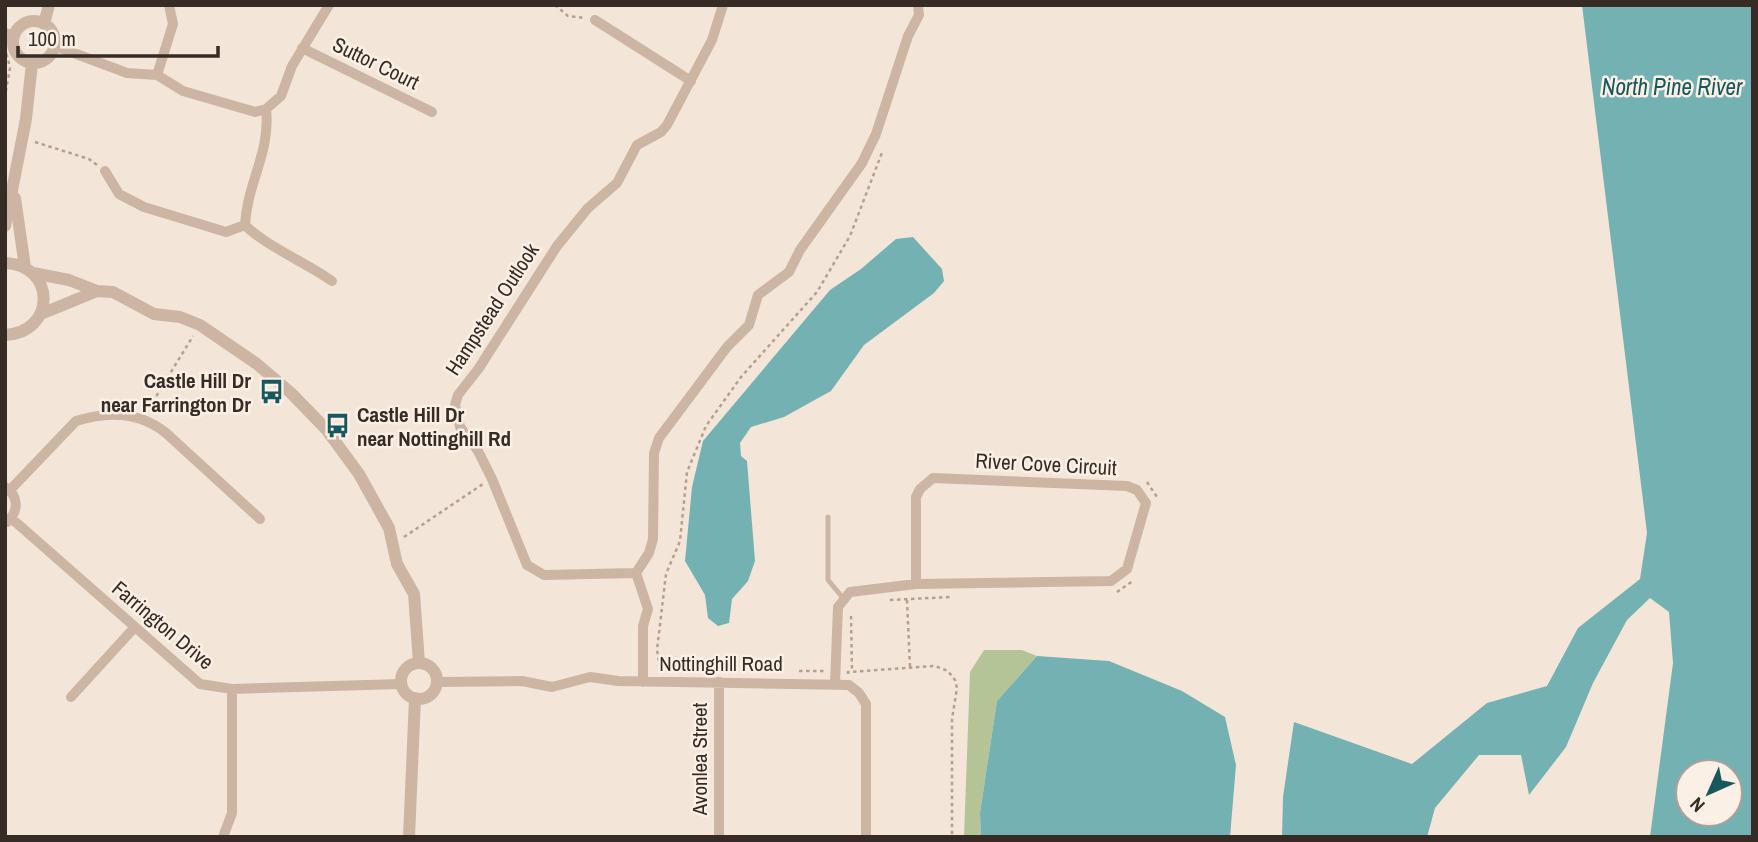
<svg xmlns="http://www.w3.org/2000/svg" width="1758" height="842" viewBox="0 0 1758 842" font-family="'Archivo Narrow',sans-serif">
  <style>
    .green { fill: #b5c497 }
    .water { fill: #74b1b3; fill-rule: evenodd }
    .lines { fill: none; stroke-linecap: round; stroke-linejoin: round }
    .path { stroke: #b89f8d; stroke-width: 2.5; stroke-dasharray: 3.5 3.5; stroke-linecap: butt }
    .service { stroke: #ccb6a3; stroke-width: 5 }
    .minor { stroke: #ccb6a3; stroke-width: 10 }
    .tertiary { stroke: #ccb6a3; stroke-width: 12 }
    .labels { text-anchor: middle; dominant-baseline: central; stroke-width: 5; stroke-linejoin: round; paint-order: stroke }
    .street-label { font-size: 21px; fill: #372b26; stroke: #fbf0e5 }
    .poi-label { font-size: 21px; font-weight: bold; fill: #372b26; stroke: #fbf0e5; text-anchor: end }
    .water-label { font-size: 23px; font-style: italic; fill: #18585c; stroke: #fbf0e5 }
  </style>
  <rect width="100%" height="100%" fill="#f3e6d8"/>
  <path class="green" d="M 984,650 L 1022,650 L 1037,656 L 997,701 L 980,813 L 981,837 L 964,837 L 970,672 Z"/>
  <path class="water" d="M 1582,5 L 1753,5 L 1753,837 L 1650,837 L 1673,663 L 1669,612 L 1650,598 L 1627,620 L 1593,683 L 1566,747 L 1529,795 L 1521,755 L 1479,755 L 1435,808 L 1427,837 L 1282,837 L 1283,797 L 1294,722 L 1412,764 L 1487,703 L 1547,686 L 1578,628 L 1640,579 L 1647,533 ZM 1688,772 L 1730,772 L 1730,814 L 1688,814 Z
    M 913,237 L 942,269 L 944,281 L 934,293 L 864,345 L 831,391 L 784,417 L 751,427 L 740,443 L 741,456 L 747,461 L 755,561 L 748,581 L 732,599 L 729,623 L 718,626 L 708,618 L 705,595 L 685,561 L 692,487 L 703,441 L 830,290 L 861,269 L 896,239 Z
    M 1037,656 L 1109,661 L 1182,691 L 1225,717 L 1236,765 L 1230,837 L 981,837 L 980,813 L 997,701 Z"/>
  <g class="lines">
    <path class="path" d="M 555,5 L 568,16 L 585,18
      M 5,47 L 10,68 L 5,96
      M 35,142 L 89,159 L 97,165
      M 149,408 L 193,336
      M 1147,482 L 1157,497
      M 404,537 L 483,484
      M 1117,592 L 1134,580
      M 890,600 L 950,597
      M 907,600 L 910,667
      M 851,616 L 852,672
      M 670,669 L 659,662 L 657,650 L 666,574 L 680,541 L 687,472 L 706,426 L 741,377 L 817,292 L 850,236 L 883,150
      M 799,671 L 824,671
      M 848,674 L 848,672 L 935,666 L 948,671 L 955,680 L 957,688 L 952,719 L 952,837"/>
    <path class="service" d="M 828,517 L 828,580 L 843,598"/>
    <path class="minor" d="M 595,20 L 691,81
      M 5,33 L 14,36
      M 55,46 L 127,73 L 157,75 L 183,91 L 255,112 L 266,109 L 281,96 L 292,66 L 329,5
      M 302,48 L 432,112
      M 157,75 L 173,24 L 169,5
      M 266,109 C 271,152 247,183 245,225 C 264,245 307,263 332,281
      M 105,171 L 119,194 L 144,207 L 226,232 L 245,225
      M 5,487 C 19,496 19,511 7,522
      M 10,490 L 76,421 C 108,411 139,411 166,433 L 260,519
      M 11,518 L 200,684 L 232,689 L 401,684
      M 636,573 L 544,575 L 527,565 L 492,479 L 478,451 L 460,427 L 455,405 L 458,395 L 479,368 L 557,246 L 588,208 L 617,183 L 637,145 L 661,132 L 667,125 L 712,40 L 723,5
      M 437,682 L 522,681 L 552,687 L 590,677 L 618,681 L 849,685 L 859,693 L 866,704 L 866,837
      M 643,682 L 643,626 L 648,609 L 636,573 L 649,553 L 653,539 L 654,453 L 659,438 L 727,347 L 749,325 L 758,295 L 789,272 L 800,250 L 862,163 L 876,134 L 908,36 L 919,15 L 918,5
      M 719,682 L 719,837
      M 835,684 L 838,607 L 850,592 L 916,584 L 1111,581 L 1127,569 L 1146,503 L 1137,490 L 1127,486 L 933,478 L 920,489 L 916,497 L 916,584
      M 71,697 L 134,628
      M 223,837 L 232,813 L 232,689"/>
    <path class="tertiary" d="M13 42a21 21 0 1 1 42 0a21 21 0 1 1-42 0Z
      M 44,24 L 49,5
      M 15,198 L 25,267
      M 5,226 L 26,119 L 32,63
      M 5,263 C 56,265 57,332 5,335
      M 33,273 L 69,280 L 97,291 L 113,292 L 154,314 L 180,317 L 200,325 L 257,364 L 291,393 L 326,429 L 359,474 L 389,528 L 397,564 L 414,594 L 419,663
      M 41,314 L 97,291
      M401 681a18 18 0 1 1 36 0a18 18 0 1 1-36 0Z
      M 409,837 L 415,698"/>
  </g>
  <defs>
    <symbol id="bus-bare" viewBox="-9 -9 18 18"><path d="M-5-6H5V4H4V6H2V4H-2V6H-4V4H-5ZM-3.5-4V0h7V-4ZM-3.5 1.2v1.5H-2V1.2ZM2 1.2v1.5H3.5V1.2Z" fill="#18585c" stroke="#fbf0e5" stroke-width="2.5" paint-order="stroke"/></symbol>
  </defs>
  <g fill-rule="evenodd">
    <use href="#bus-bare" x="254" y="374" width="35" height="35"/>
    <use href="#bus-bare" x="320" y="408" width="35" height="35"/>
  </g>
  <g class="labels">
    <g class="street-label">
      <text transform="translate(376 63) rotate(26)">Suttor Court</text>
      <text transform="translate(492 309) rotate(-57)">Hampstead Outlook</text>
      <text transform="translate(1046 464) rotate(3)">River Cove Circuit</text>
      <text transform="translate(163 625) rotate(40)">Farrington Drive</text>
      <text x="721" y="663">Nottinghill Road</text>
      <text transform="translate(699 759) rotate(-90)">Avonlea Street</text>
    </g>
    <g class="poi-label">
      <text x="251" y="380">Castle Hill Dr<tspan x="251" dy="24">near Farrington Dr</tspan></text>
      <text x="357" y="414" text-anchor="start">Castle Hill Dr<tspan x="357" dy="24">near Nottinghill Rd</tspan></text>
    </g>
    <g class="water-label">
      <text x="1672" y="86">North Pine River</text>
    </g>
  </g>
  <rect width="1758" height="842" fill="none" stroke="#372b26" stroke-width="14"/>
  <g transform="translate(1709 793) rotate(225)"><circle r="33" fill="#fbf0e5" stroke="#ada199" stroke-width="2"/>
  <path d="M0-5L12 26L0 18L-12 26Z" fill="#18585c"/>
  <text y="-10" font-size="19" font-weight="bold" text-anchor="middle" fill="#372b26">N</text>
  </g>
  <path d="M18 46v10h200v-10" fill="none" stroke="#372b26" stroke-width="3.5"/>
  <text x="28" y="46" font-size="21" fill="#372b26" stroke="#fbf0e5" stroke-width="5" paint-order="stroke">100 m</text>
</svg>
